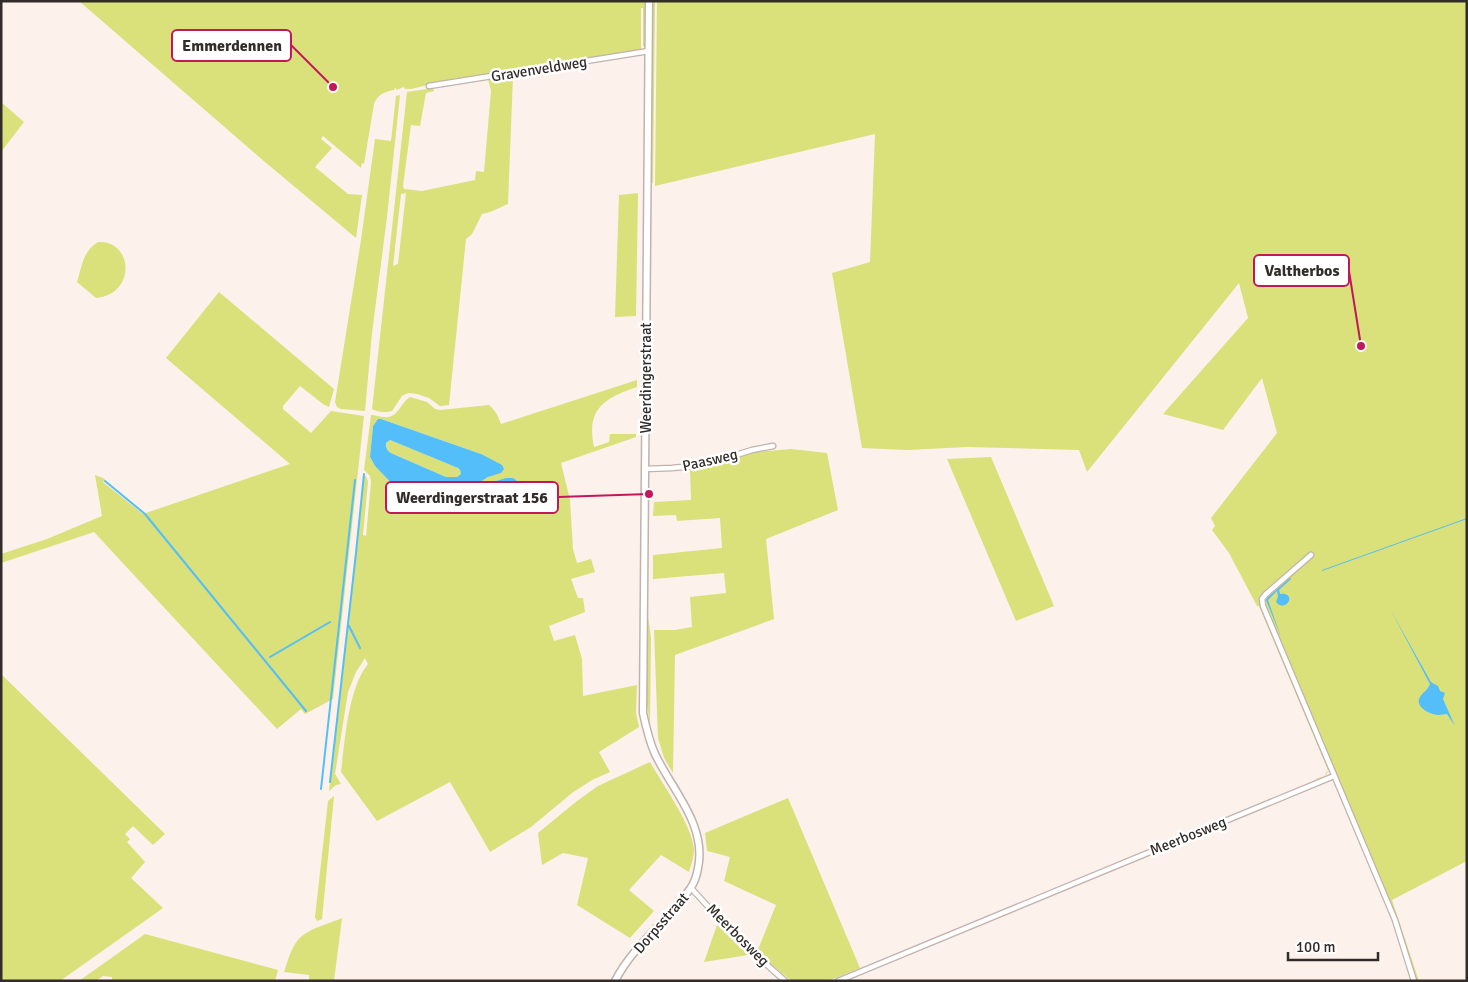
<svg xmlns="http://www.w3.org/2000/svg" width="1468" height="982" viewBox="0 0 1468 982" font-family="Signika,sans-serif">
  <style>
    .green { fill: #dae07a; fill-rule: evenodd }
    .water { fill: #53bef9; fill-rule: evenodd }
    .lines { fill: none; stroke-linecap: round; stroke-linejoin: round }
    .stream { stroke: #53bef9; stroke-width: 2 }
    .street-casing { stroke: #c1b2ad; stroke-width: 7 }
    .secondary-casing { stroke: #c1b2ad; stroke-width: 9 }
    .street { stroke: #fff; stroke-width: 4.5 }
    .secondary { stroke: #fff; stroke-width: 6 }
    .labels { text-anchor: middle; dominant-baseline: central; stroke-width: 5; stroke-linejoin: round; paint-order: stroke }
    .street-label { font-size: 15px; fill: #322d2a; stroke: #fff }
    .leader { fill: none; stroke: #c2185b; stroke-width: 2 }
    .callout-dot { fill: #c2185b; stroke: #fff; stroke-width: 2 }
    .callout { fill: #fff; stroke: #c2185b; stroke-width: 2 }
    .callout-label { font-size: 16px; text-anchor: middle; font-weight: bold; fill: #322d2a }
  </style>
  <rect width="100%" height="100%" fill="#fdf1ec"/>
  <path class="green" d="M 79,1 L 646,1 L 645,46 L 643,46 L 643,8 L 641,8 L 641,50 L 453,79 L 411,89 L 405,89 L 404,87 L 396,90 L 396,88 L 395,88 L 394,90 C 384,92 378,94 374,104 L 364,164 L 362,163 L 361,168 L 323,136 L 321,139 L 332,148 L 315,167 L 348,194 L 362,195 L 356,238 L 265,162 Z
    M 652,1 L 655,1 L 653,183 L 650,183 Z
    M 657,1 L 1467,1 L 1467,861 L 1392,900 L 1419,981 L 1416,981 L 1401,934 L 1264,605 L 1260,597 L 1259,599 L 1329,766 L 1327,774 L 1317,780 L 1316,779 L 1324,776 L 1328,770 L 1259,606 L 1257,606 L 1229,553 L 1212,530 L 1215,526 L 1211,518 L 1277,433 L 1262,378 L 1223,430 L 1163,414 L 1248,318 L 1239,283 L 1087,472 L 1079,450 L 967,447 L 907,450 L 862,448 L 832,273 L 870,262 L 875,134 L 655,186 Z
    M 513,76 L 508,204 L 490,212 L 482,214 L 472,234 L 466,239 L 449,405 L 440,406 L 429,398 L 417,394 L 408,393 L 402,396 L 392,411 C 386,413 377,412 372,409 L 407,92 L 433,88 L 434,91 L 426,93 L 420,126 L 411,125 L 403,186 L 404,189 L 422,191 L 475,180 L 476,171 L 484,172 L 491,91 L 488,79 ZM 406,193 L 398,264 L 393,266 L 401,194 Z
    M 400,95 L 387,217 L 372,333 L 365,411 L 341,409 L 337,407 L 335,402 L 361,240 L 375,139 L 391,141 L 396,96 Z
    M 1,102 L 24,122 L 1,152 Z
    M 638,193 L 636,316 L 615,317 L 619,195 Z
    M 98,242 C 134,240 136,295 96,298 L 77,282 C 82,266 83,251 98,242 Z
    M 219,292 L 334,389 L 329,407 L 323,404 L 300,386 L 283,406 L 283,409 L 311,433 L 331,411 L 364,416 L 333,699 L 305,714 L 301,709 L 277,729 L 94,532 L 1,563 L 1,554 L 47,539 L 102,516 L 95,475 L 105,479 L 103,482 L 143,514 L 290,464 L 166,358 Z
    M 637,380 L 637,387 C 604,398 586,409 594,447 L 609,442 L 610,434 L 636,434 L 636,437 L 561,463 L 570,500 L 573,549 L 577,563 L 591,559 L 595,572 L 571,579 L 578,598 L 583,598 L 585,612 L 549,626 L 554,641 L 575,635 L 582,659 L 583,696 L 637,685 L 636,713 L 639,727 L 599,752 L 610,772 L 592,780 L 572,793 L 531,827 L 490,852 L 450,782 L 377,821 L 341,772 C 345,740 348,689 368,664 L 365,658 L 356,672 L 348,692 L 335,774 L 341,784 L 336,785 L 329,791 L 364,474 L 367,478 L 368,482 L 363,535 L 366,536 L 371,482 L 370,476 L 364,470 L 371,415 C 375,415 379,417 384,417 C 398,419 400,403 410,397 L 427,402 L 435,409 L 440,410 L 489,405 C 496,411 498,416 501,424 ZM 378,419 L 381,419 L 481,454 L 497,474 L 488,477 L 477,484 L 456,490 L 443,487 L 409,493 L 399,491 L 375,466 L 370,457 L 373,426 Z
    M 390,440 L 458,468 L 460,470 L 461,474 L 457,477 L 446,477 L 393,454 C 388,452 387,449 386,443 Z
    M 791,449 L 827,453 L 838,510 L 766,539 L 774,619 L 675,655 L 673,773 L 664,758 L 658,738 L 654,630 L 675,630 L 692,627 L 690,597 L 726,593 L 724,573 L 653,579 L 653,555 L 722,548 L 720,518 L 677,521 L 676,515 L 653,516 L 654,502 L 691,500 L 690,470 L 716,465 L 735,458 L 755,452 Z
    M 991,457 L 1054,606 L 1016,621 L 947,459 Z
    M 647,610 L 651,637 L 650,726 L 646,696 Z
    M 1,674 L 165,834 L 153,845 L 133,826 L 125,834 L 130,839 L 127,842 L 145,862 L 131,878 L 163,908 L 60,981 L 1,981 Z
    M 650,762 C 663,785 692,825 694,849 C 694,857 691,865 689,872 L 661,855 L 629,890 L 654,911 L 630,938 L 577,905 L 588,858 L 563,853 L 542,865 L 538,833 L 577,801 L 598,786 Z
    M 334,796 L 322,919 L 317,921 L 315,917 L 328,801 Z
    M 788,798 L 860,968 L 828,981 L 791,981 L 757,952 L 776,905 L 724,881 L 730,857 L 707,851 L 705,833 Z
    M 342,918 L 334,981 L 309,981 L 309,975 L 284,972 C 288,960 292,944 302,936 C 311,928 331,923 342,918 Z
    M 717,925 L 748,955 L 704,962 Z
    M 145,934 L 278,970 L 275,981 L 112,981 L 112,977 L 103,976 L 96,981 L 79,981 Z"/>
  <path class="water" d="M 378,419 L 381,419 L 481,454 L 502,465 L 504,469 L 501,473 L 488,477 L 477,484 L 460,490 L 456,490 L 443,487 L 418,493 L 409,493 L 399,491 L 375,466 L 370,457 L 373,426 ZM 390,440 L 458,468 L 460,470 L 461,474 L 457,477 L 446,477 L 393,454 C 388,452 386,449 386,443 Z
    M 506,478 L 513,478 L 516,480 L 519,487 C 512,499 495,504 486,491 L 487,487 L 493,482 Z
    M 1467,518 L 1467,519 L 1322,571 L 1322,570 Z
    M 1290,578 L 1291,579 L 1279,590 L 1280,594 C 1298,592 1286,614 1276,602 L 1278,596 L 1277,591 L 1268,600 L 1281,637 L 1266,600 L 1267,598 Z
    M 1390,609 L 1431,682 L 1434,684 L 1438,686 L 1440,691 L 1445,693 L 1443,699 L 1455,726 L 1447,714 C 1444,714 1441,715 1439,715 C 1431,715 1414,707 1420,697 C 1423,692 1428,690 1430,684 Z"/>
  <g class="lines">
    <path class="stream" d="M 105,481 L 145,514 L 306,711
      M 349,626 L 360,648
      M 270,657 L 330,622
      M 330,782 L 356,553 L 364,474
      M 321,789 L 355,480"/>
    <defs>
      <path id="street" d="M 429,86 L 649,51
        M 645,469 L 672,468 L 704,465 L 752,450 L 773,446
        M 1311,555 L 1266,594 L 1262,599 L 1263,606 L 1395,920 L 1414,981
        M 691,888 L 737,938 L 785,981
        M 838,981 L 1334,776"/>
      <path id="secondary" d="M 615,981 C 633,946 667,921 690,889 C 694,883 697,875 698,868 C 707,825 672,790 655,754 C 649,741 646,727 643,713 L 649,1"/>
    </defs>
    <use href="#street" class="street-casing"/>
    <use href="#secondary" class="secondary-casing"/>
    <use href="#street" class="street"/>
    <use href="#secondary" class="secondary"/>
  </g>
  <g class="labels">
    <g class="street-label">
      <text transform="translate(539 69) rotate(-9)">Gravenveldweg</text>
      <text transform="translate(646 378) rotate(-90)">Weerdingerstraat</text>
      <text transform="translate(710 460) rotate(-13)">Paasweg</text>
      <text transform="translate(1188 836) rotate(-22)">Meerbosweg</text>
      <text transform="translate(661 923) rotate(-49)">Dorpsstraat</text>
      <text transform="translate(738 935) rotate(45)">Meerbosweg</text>
    </g>
  </g>
  <path class="leader" d="M333 87L291 45M1361 346L1349 271M649 494L558 497"/>
  <g class="callout-dot">
    <circle cx="333" cy="87" r="5"/>
    <circle cx="1361" cy="346" r="5"/>
    <circle cx="649" cy="494" r="5"/>
  </g>
  <g class="callout">
    <rect x="172" y="30" width="119" height="31" rx="5"/>
    <rect x="1254" y="255" width="95" height="31" rx="5"/>
    <rect x="386" y="482" width="172" height="31" rx="5"/>
  </g>
  <g class="callout-label">
    <text x="232" y="51">Emmerdennen</text>
    <text x="1302" y="276">Valtherbos</text>
    <text x="472" y="503">Weerdingerstraat 156</text>
  </g>
  <rect width="1468" height="982" fill="none" stroke="#322d2a" stroke-width="5"/>
  <path d="M1288 952v8h90v-8" fill="none" stroke="#322d2a" stroke-width="2.5"/>
  <text x="1296" y="952" font-size="15" fill="#322d2a" stroke="#ffffff" stroke-width="4" paint-order="stroke">100 m</text>
</svg>
